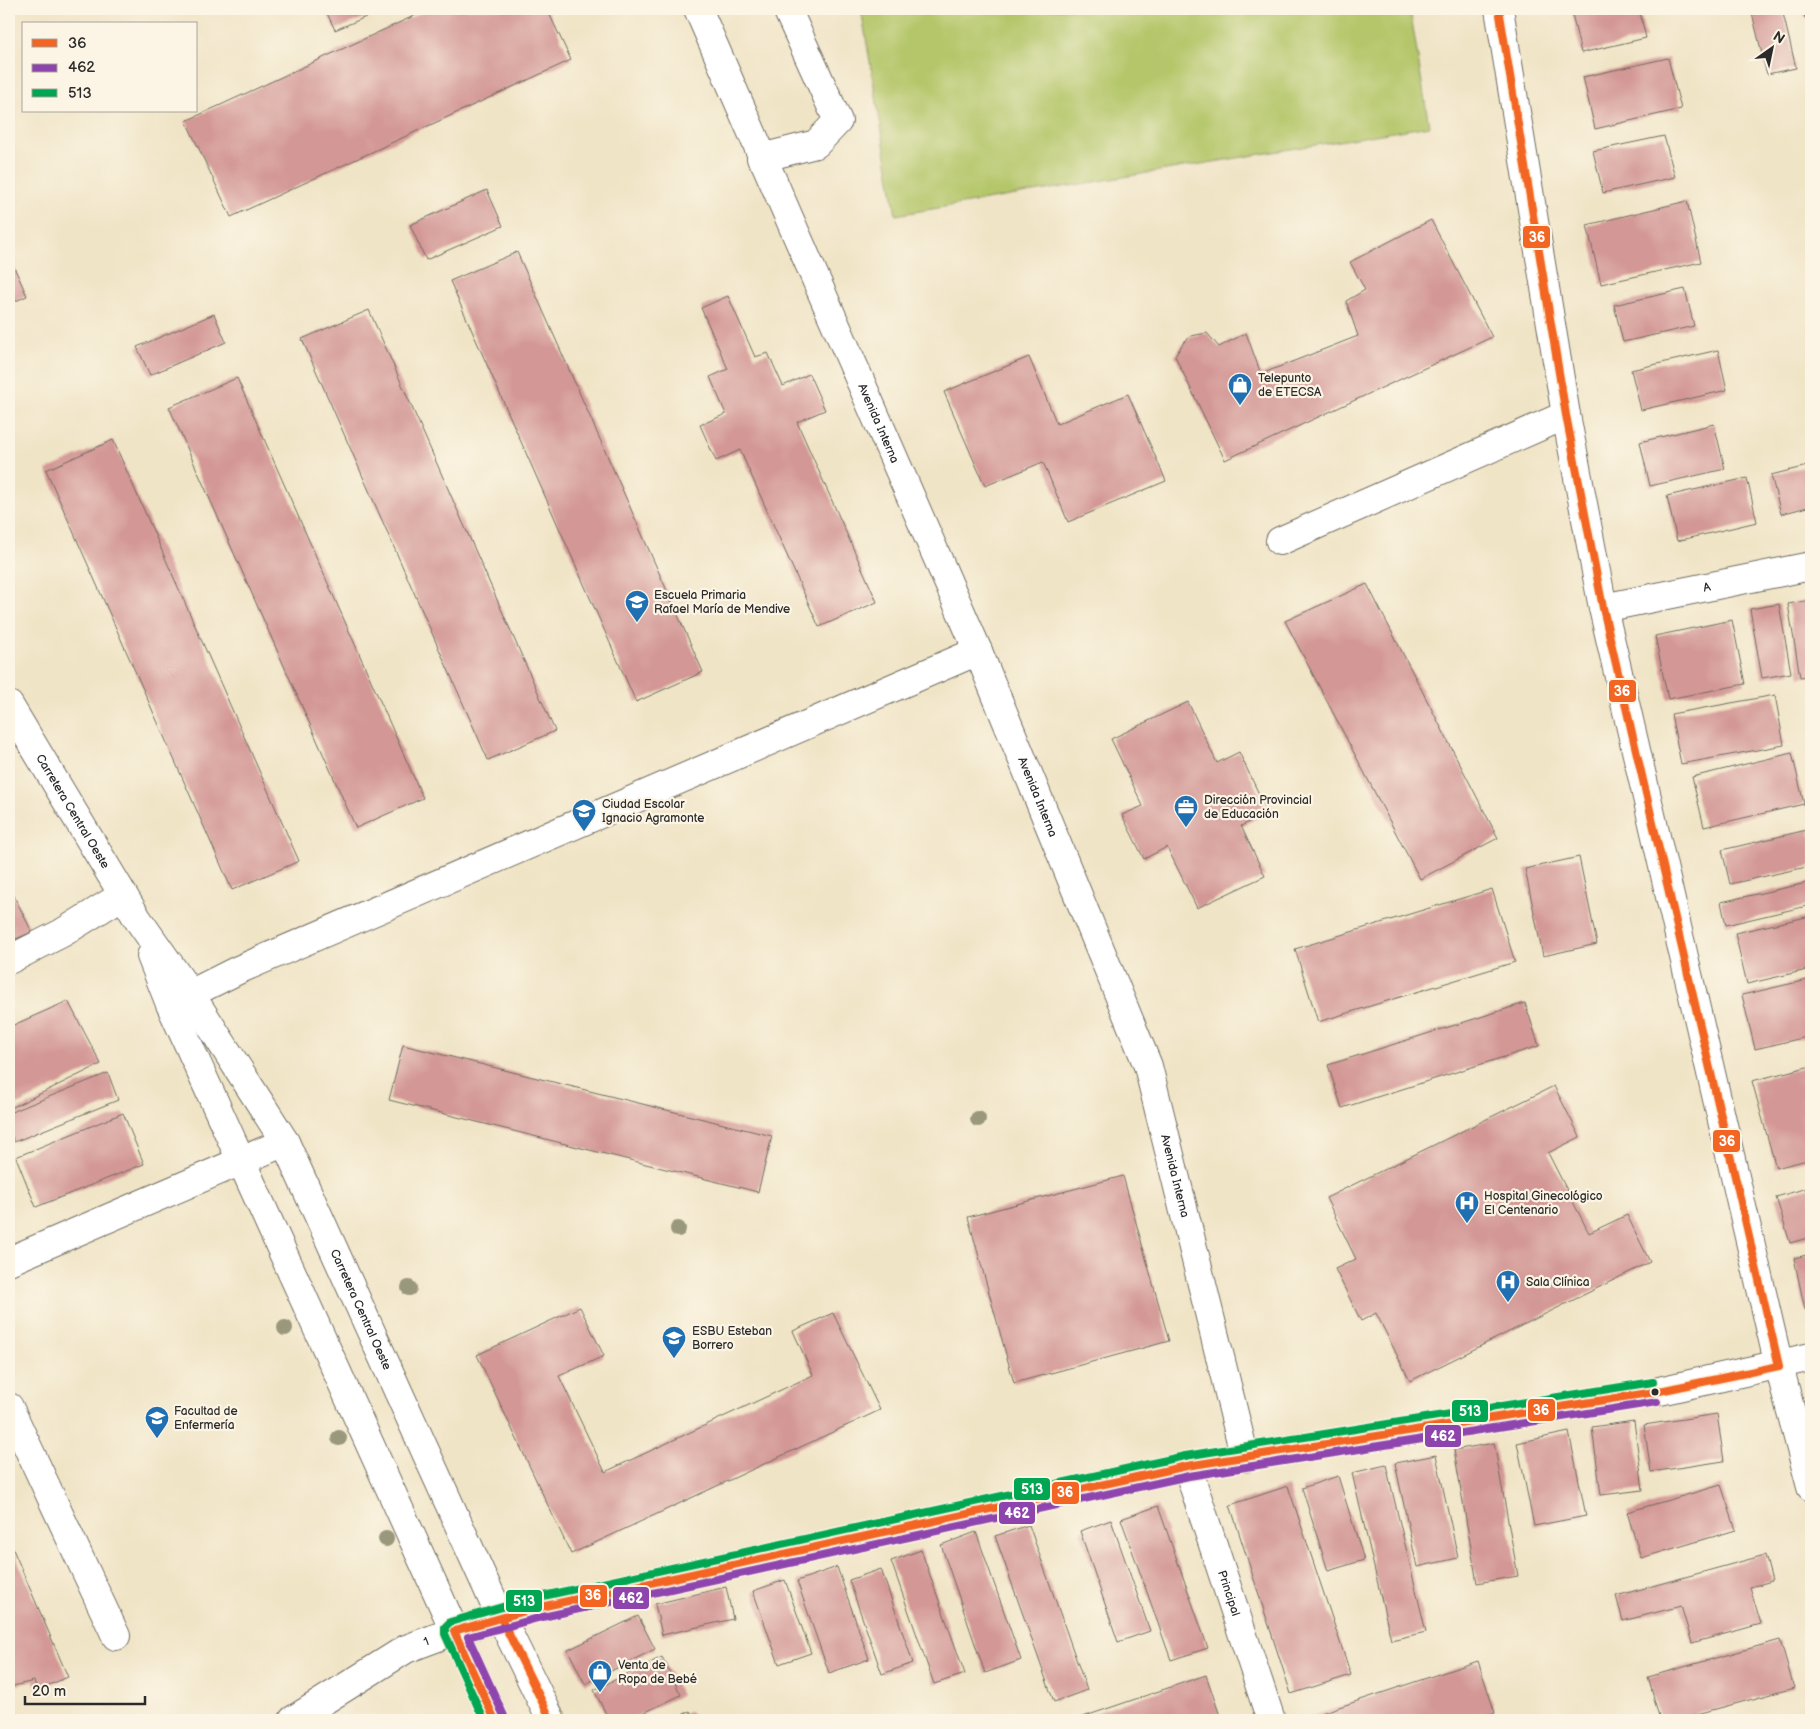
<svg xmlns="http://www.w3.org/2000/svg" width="1820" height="1729" viewBox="0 0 1820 1729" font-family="'Balsamiq Sans',sans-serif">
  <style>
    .green { fill: #b4c669; stroke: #70784a }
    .building { fill: #d39795 }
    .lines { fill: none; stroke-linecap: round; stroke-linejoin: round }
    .minor-casing { stroke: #706c61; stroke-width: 30 }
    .major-casing { stroke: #706c61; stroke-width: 30 }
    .minor { stroke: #fff; stroke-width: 28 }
    .major { stroke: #fff; stroke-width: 28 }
    .bus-1-casing { stroke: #fcf5e5; stroke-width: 11 }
    .bus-2-casing { stroke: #fcf5e5; stroke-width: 11 }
    .bus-3-casing { stroke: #fcf5e5; stroke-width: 11 }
    .bus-1 { stroke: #f26522; stroke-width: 8 }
    .bus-2 { stroke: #8e44ad; stroke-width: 8 }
    .bus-3 { stroke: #00a651; stroke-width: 8 }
    .tree { fill: #9a987b }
    .bus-dot { fill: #2b2b2b; stroke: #fcf5e5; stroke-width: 2 }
    .labels { text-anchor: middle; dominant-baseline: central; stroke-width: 4.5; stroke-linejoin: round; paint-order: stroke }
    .poi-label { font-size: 12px; fill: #2b2b2b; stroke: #fcf5e5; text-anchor: start }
    .street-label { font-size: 12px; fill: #2b2b2b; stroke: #fcf5e5 }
    .line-badge { stroke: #fcf5e5; stroke-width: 2 }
    .badge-label { font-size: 14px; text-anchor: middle; font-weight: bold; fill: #fff }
  </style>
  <rect width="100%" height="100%" fill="#fcf5e5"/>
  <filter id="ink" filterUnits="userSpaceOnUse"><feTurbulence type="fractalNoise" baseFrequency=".02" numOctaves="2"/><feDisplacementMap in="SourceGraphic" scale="10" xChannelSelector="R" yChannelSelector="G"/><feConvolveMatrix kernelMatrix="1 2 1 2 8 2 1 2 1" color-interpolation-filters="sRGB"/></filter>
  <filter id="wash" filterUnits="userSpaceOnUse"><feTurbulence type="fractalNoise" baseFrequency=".0096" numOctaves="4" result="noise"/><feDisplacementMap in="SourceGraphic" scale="20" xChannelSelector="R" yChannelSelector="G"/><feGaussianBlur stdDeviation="1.12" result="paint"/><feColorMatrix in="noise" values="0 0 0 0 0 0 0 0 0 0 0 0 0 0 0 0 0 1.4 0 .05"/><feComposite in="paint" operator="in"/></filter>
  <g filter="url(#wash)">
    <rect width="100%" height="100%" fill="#f0e4c6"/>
    <path class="green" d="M 861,9 L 1410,9 L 1429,126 L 896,215 Z"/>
    <g id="blocks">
      <path class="building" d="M 325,9 L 385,9 L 335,30 Z
        M 429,9 L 547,9 L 571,60 L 231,217 L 186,121 Z
        M 1571,9 L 1639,9 L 1646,38 L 1581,53 Z
        M 1751,9 L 1782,9 L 1796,68 L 1767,74 Z
        M 1802,9 L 1811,9 L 1811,16 L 1805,18 Z
        M 1668,58 L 1681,109 L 1595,129 L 1583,77 Z
        M 1664,136 L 1675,177 L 1603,193 L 1593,151 Z
        M 487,190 L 503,226 L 426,260 L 410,225 Z
        M 1687,201 L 1701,262 L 1601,284 L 1587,225 Z
        M 1431,220 L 1492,337 L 1225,460 L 1175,356 L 1184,342 L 1191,336 L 1207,333 L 1219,347 L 1246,333 L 1261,374 L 1358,336 L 1346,301 L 1365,290 L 1350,262 Z
        M 517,252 L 703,672 L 636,702 L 450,281 Z
        M 9,256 L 27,296 L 9,304 Z
        M 1685,289 L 1694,326 L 1623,342 L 1614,305 Z
        M 728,296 L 755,357 L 768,353 L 783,386 L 809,374 L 825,410 L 797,422 L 877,602 L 819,627 L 740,450 L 716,461 L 700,425 L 726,414 L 710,377 L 728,369 L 701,308 Z
        M 369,310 L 555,731 L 488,760 L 302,339 Z
        M 214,314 L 226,342 L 150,375 L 137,347 Z
        M 1718,350 L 1727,390 L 1641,410 L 1631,370 Z
        M 1029,357 L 1057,424 L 1128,394 L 1166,481 L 1068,522 L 1043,462 L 985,486 L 944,392 Z
        M 237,378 L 423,798 L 356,828 L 169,407 Z
        M 1714,424 L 1725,469 L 1650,486 L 1640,442 Z
        M 113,440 L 299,861 L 232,890 L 46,470 Z
        M 1811,465 L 1811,506 L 1781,514 L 1771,475 Z
        M 1747,478 L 1757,522 L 1677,541 L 1667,496 Z
        M 1367,584 L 1498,838 L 1420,879 L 1285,621 Z
        M 1811,600 L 1811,676 L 1800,677 L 1788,604 Z
        M 1779,604 L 1791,673 L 1762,678 L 1750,609 Z
        M 1732,620 L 1745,684 L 1668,699 L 1655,636 Z
        M 1775,695 L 1784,745 L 1681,764 L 1671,714 Z
        M 1188,702 L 1217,763 L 1239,752 L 1268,813 L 1241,826 L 1265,876 L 1197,908 L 1167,847 L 1144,859 L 1122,815 L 1143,806 L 1111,739 Z
        M 1792,753 L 1804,804 L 1704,827 L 1692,777 Z
        M 1811,829 L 1811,866 L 1730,884 L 1722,850 Z
        M 1579,857 L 1597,944 L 1543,956 L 1525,869 Z
        M 1811,882 L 1811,905 L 1726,925 L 1721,902 Z
        M 9,886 L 32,932 L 9,942 Z
        M 1492,889 L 1515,962 L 1318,1022 L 1295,949 Z
        M 1811,916 L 1811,969 L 1747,984 L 1735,933 Z
        M 1811,979 L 1811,1036 L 1755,1049 L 1742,995 Z
        M 68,1001 L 101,1064 L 9,1109 L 9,1027 Z
        M 1525,1003 L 1539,1046 L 1342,1108 L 1328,1065 Z
        M 403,1045 L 772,1136 L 758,1192 L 389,1100 Z
        M 1811,1066 L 1811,1159 L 1776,1168 L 1752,1081 Z
        M 108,1073 L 118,1100 L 14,1142 L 9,1129 L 9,1113 Z
        M 1554,1086 L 1580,1137 L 1548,1153 L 1589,1233 L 1627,1215 L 1650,1262 L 1410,1381 L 1376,1313 L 1361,1321 L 1335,1269 L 1356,1259 L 1326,1198 Z
        M 123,1113 L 144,1164 L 36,1207 L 16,1157 Z
        M 1123,1176 L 1169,1341 L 1014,1383 L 968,1217 Z
        M 1811,1187 L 1811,1237 L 1790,1243 L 1776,1197 Z
        M 1811,1254 L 1811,1309 L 1805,1310 L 1794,1258 Z
        M 580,1307 L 604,1356 L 559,1376 L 605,1472 L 813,1375 L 793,1331 L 833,1313 L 880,1410 L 571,1554 L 477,1355 Z
        M 1717,1414 L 1724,1461 L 1651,1472 L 1644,1425 Z
        M 1634,1421 L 1643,1490 L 1601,1495 L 1592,1427 Z
        M 1569,1432 L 1586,1516 L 1534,1526 L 1517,1443 Z
        M 1494,1443 L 1518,1576 L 1477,1583 L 1454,1450 Z
        M 1436,1455 L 1458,1558 L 1417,1567 L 1395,1463 Z
        M 1386,1465 L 1426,1632 L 1391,1640 L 1352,1473 Z
        M 1338,1476 L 1364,1560 L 1328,1571 L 1302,1488 Z
        M 1721,1485 L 1736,1530 L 1641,1558 L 1627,1512 Z
        M 1288,1486 L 1351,1675 L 1291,1694 L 1230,1505 Z
        M 1158,1506 L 1208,1648 L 1171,1660 L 1121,1519 Z
        M 1111,1520 L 1150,1631 L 1118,1642 L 1080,1531 Z
        M 1029,1525 L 1087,1690 L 1054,1702 L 995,1536 Z
        M 976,1532 L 1021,1660 L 985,1673 L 941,1545 Z
        M 9,1540 L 68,1677 L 37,1690 L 34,1681 L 13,1686 L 9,1681 Z
        M 921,1550 L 965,1674 L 934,1684 L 891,1561 Z
        M 1765,1555 L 1772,1581 L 1750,1587 L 1761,1624 L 1692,1643 L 1681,1606 L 1623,1621 L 1616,1596 Z
        M 837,1567 L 869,1659 L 829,1673 L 797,1581 Z
        M 881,1569 L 913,1663 L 882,1674 L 849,1580 Z
        M 785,1580 L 811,1653 L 779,1664 L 753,1591 Z
        M 726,1587 L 733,1619 L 662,1635 L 655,1604 Z
        M 638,1616 L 655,1649 L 585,1684 L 568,1650 Z
        M 1780,1640 L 1794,1688 L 1675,1720 L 1660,1720 L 1648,1677 Z
        M 662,1657 L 681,1695 L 629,1720 L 609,1720 L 594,1690 Z
        M 1478,1661 L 1495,1713 L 1472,1720 L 1300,1720 Z
        M 1206,1675 L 1220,1716 L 1208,1720 L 1074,1720 Z
        M 690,1711 L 695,1720 L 672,1720 Z"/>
    </g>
  </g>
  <g filter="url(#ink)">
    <use href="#blocks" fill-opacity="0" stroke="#706c61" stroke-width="1"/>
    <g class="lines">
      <defs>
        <g id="minor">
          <path id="s1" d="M 698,9 L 978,651 L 1148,1066 L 1245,1458"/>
          <path d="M 1499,9 L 1566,415 L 1603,608 L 1779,1366 L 1811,1487"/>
          <path d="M 761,158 L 816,144 L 838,121 L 787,9"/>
          <path d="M 1280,541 L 1566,415"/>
          <path id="s2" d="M 1603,608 L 1811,566"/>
          <path d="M 9,960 L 62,933 L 123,895"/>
          <path d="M 170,1004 L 238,970 L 978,651"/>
          <path d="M 9,1261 L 285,1142"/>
          <path d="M 9,1407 L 116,1636"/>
          <path id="s3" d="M 1187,1466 L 1271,1720"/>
          <path id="s4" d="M 293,1720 L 406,1649 L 454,1631 L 536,1608 L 1187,1466 L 1655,1392 L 1811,1357"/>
        </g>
        <g id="major">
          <path id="s5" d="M 9,705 L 137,918 L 191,995 L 285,1142 L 501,1618 L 551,1720"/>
          <path d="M 151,956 L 170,1004 L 495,1720"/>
        </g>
      </defs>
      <use href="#minor" class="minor-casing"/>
      <use href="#major" class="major-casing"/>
      <use href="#minor" class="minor"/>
      <use href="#major" class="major"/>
      <defs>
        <path id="bus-1" d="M 1499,9 L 1566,415 L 1603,608 L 1779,1366
          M 501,1618 L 551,1720
          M 495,1720 L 454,1631 L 536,1608 L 1187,1466 L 1655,1392 L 1779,1366"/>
        <path id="bus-2" d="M 504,1716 L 468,1637 L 538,1618 L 1189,1476 L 1657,1402"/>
        <path id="bus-3" d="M 484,1720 L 445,1634 L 445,1627 L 450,1622 L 534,1598 L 1185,1456 L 1653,1382"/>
      </defs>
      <use href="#bus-1" class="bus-1-casing"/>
      <use href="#bus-2" class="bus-2-casing"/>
      <use href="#bus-3" class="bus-3-casing"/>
      <use href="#bus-1" class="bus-1"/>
      <use href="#bus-2" class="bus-2"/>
      <use href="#bus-3" class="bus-3"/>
    </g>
    <g class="tree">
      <circle cx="978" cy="1119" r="8"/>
      <circle cx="678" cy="1229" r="8"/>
      <circle cx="409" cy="1288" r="8"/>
      <circle cx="285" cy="1328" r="8"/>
      <circle cx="339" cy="1438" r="8"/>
      <circle cx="386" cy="1539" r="8"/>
    </g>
  </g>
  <defs>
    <symbol id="shop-pin" viewBox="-11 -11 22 30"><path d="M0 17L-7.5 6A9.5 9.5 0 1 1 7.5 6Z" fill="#1f6fb2" stroke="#fcf5e5"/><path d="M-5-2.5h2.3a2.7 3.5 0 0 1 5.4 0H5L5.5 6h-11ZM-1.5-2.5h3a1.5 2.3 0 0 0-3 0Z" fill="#fff"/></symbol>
    <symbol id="school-pin" viewBox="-11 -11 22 30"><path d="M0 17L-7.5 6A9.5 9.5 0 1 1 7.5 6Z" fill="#1f6fb2" stroke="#fcf5e5"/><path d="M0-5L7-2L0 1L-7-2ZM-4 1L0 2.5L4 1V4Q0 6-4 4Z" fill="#fff"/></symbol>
    <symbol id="office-pin" viewBox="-11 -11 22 30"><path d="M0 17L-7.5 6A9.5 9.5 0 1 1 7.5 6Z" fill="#1f6fb2" stroke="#fcf5e5"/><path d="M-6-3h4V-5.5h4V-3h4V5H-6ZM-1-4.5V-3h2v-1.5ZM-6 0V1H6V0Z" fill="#fff"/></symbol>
    <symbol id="hospital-pin" viewBox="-11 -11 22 30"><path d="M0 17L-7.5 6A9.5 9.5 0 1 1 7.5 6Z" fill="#1f6fb2" stroke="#fcf5e5"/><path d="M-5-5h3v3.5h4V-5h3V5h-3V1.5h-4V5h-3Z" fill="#fff"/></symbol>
    <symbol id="university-pin" viewBox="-11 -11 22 30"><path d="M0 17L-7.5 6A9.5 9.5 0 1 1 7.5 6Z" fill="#1f6fb2" stroke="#fcf5e5"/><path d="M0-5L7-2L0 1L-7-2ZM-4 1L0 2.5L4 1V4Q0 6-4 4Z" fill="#fff"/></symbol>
  </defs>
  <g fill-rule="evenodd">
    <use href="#shop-pin" x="1226" y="371" width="28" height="38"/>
    <use href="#school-pin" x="623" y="588" width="28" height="38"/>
    <use href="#office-pin" x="1172" y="793" width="28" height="38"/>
    <use href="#school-pin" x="570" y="797" width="28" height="38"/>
    <use href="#hospital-pin" x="1453" y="1189" width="28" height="38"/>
    <use href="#hospital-pin" x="1494" y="1268" width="28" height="38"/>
    <use href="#school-pin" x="660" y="1324" width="28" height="38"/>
    <use href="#university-pin" x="143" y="1404" width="28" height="38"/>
    <use href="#shop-pin" x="586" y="1658" width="28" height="38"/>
  </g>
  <circle class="bus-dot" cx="1655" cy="1392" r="4.5"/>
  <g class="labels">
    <g class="poi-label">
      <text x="1258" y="378">Telepunto<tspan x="1258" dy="14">de ETECSA</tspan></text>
      <text x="654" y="595">Escuela Primaria<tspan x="654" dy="14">Rafael María de Mendive</tspan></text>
      <text x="1204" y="800">Dirección Provincial<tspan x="1204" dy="14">de Educación</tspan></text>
      <text x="602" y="804">Ciudad Escolar<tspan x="602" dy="14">Ignacio Agramonte</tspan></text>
      <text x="1484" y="1196">Hospital Ginecológico<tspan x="1484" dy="14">El Centenario</tspan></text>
      <text x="1526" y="1282">Sala Clínica</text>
      <text x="692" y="1331">ESBU Esteban<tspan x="692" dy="14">Borrero</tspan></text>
      <text x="174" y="1411">Facultad de<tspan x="174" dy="14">Enfermería</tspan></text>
      <text x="618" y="1665">Venta de<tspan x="618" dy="14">Ropa de Bebé</tspan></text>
    </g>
    <g class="street-label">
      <text stroke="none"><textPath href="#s1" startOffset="452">Avenida Interna</textPath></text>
      <text stroke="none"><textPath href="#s2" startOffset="106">A</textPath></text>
      <text stroke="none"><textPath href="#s1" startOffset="858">Avenida Interna</textPath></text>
      <text stroke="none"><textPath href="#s5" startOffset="124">Carretera Central Oeste</textPath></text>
      <text stroke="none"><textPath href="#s1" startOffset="1262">Avenida Interna</textPath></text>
      <text stroke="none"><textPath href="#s5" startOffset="701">Carretera Central Oeste</textPath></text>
      <text stroke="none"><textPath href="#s3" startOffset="134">Principal</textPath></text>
      <text stroke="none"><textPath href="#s4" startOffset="155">1</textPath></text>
    </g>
  </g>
  <g class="line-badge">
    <rect x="1522" y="225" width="29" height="24" rx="5" fill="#f26522"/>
    <rect x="1608" y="679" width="29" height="24" rx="5" fill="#f26522"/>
    <rect x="1712" y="1129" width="29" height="24" rx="5" fill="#f26522"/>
    <rect x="1527" y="1398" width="29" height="24" rx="5" fill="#f26522"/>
    <rect x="1451" y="1399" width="38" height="24" rx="5" fill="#00a651"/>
    <rect x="1424" y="1424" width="38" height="24" rx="5" fill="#8e44ad"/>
    <rect x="1013" y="1477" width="38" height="24" rx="5" fill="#00a651"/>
    <rect x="1051" y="1481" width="29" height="24" rx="5" fill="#f26522"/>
    <rect x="998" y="1501" width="38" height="24" rx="5" fill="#8e44ad"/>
    <rect x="579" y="1584" width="29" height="24" rx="5" fill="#f26522"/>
    <rect x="612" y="1586" width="38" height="24" rx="5" fill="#8e44ad"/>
    <rect x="505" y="1589" width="38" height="24" rx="5" fill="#00a651"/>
  </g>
  <g class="badge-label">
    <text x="1537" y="242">36</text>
    <text x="1622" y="696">36</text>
    <text x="1727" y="1146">36</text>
    <text x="1541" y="1415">36</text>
    <text x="1470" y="1416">513</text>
    <text x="1443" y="1441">462</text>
    <text x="1032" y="1494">513</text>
    <text x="1065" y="1497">36</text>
    <text x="1017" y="1518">462</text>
    <text x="593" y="1600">36</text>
    <text x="631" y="1603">462</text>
    <text x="524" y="1606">513</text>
  </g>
  <rect width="1820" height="1729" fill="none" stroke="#fcf5e5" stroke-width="30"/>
  <rect x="22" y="22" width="175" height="90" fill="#fcf5e5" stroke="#a8a49b"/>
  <rect x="32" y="39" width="25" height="8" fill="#f26522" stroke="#a8a49b"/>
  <text x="68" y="48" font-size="15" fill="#2b2b2b">36</text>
  <rect x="32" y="64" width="25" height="8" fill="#8e44ad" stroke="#a8a49b"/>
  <text x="68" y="72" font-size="15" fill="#2b2b2b">462</text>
  <rect x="32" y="89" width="25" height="8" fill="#00a651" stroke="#a8a49b"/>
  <text x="68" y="98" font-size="15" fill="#2b2b2b">513</text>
  <g transform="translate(1772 48) rotate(33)" stroke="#fcf5e5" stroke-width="4" paint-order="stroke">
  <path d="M0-4L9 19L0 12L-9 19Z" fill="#2b2b2b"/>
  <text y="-8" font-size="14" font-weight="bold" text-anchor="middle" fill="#2b2b2b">N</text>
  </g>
  <path d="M25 1696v8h120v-8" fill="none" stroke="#2b2b2b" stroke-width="2.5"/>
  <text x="32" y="1696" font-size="15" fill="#2b2b2b" stroke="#fcf5e5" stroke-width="4" paint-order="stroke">20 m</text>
</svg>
